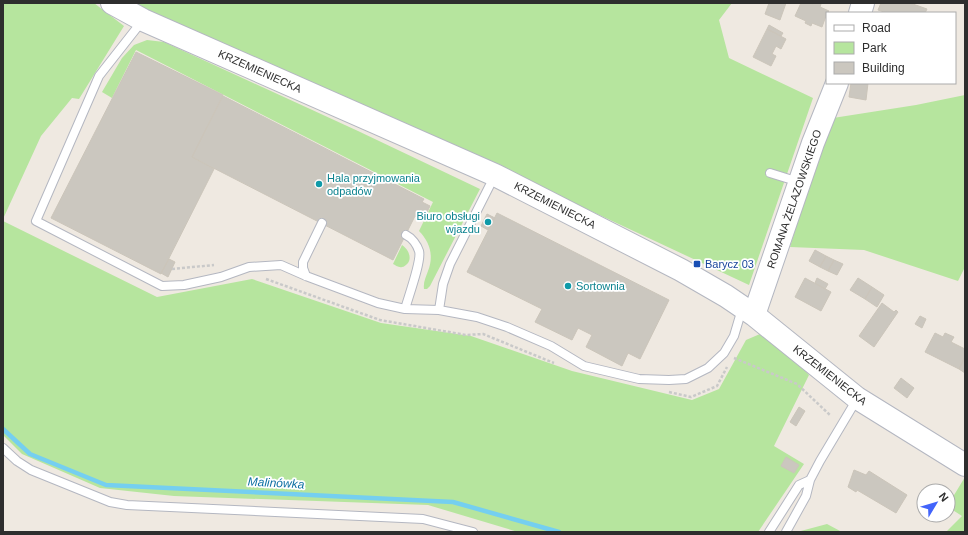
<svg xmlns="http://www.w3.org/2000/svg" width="968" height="535" viewBox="0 0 968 535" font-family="Arial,sans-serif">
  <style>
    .green { fill: #b6e59e }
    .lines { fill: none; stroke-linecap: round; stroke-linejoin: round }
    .stream { stroke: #75cff0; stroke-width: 4.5 }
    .building { fill: #cbc7bf; stroke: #cbc5ba }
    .lane-casing { stroke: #b4b7c1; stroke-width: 10 }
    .secondary-casing { stroke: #b4b7c1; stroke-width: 24 }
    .path { stroke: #c9c9c9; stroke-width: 2.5; stroke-dasharray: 3 2; stroke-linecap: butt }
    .lane { stroke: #fff; stroke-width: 8 }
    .secondary { stroke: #fff; stroke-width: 22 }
    .culture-dot { fill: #0f9aa8; stroke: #fff; stroke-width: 1.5 }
    .transit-dot { fill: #1a4fb4; stroke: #fff; stroke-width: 1.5 }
    .labels { text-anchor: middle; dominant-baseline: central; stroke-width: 3.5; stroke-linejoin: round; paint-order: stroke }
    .street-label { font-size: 11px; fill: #2e2e2e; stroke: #fff }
    .culture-label { font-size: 11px; fill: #0d838f; stroke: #fff; text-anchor: start }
    .transit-label { font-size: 11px; fill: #164399; stroke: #fff; text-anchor: start }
    .water-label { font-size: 12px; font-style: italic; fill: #0d6fa3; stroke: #fff }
  </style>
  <rect width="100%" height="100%" fill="#efe9e1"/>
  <path class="green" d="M 3,3 L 94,3 L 124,26 L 79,99 L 72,98 L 41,136 L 3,219 Z
    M 132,3 L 732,3 L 719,20 L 729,58 L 813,98 L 749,285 L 501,169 Z
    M 147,40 L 164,42 L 358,131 L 480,189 L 430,286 L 427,289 L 424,289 C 423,282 426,277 428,271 C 434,256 430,242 419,231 L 433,202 L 136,50 L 112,98 L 102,92 L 122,58 L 134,45 Z
    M 965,95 L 965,267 L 958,281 L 864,250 L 790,247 L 810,181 L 833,118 L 916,105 Z
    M 3,221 L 157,297 L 252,279 L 381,323 L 471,336 L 572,371 L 692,400 L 719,389 L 746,340 L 760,334 L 801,366 L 809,375 L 774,446 L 804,464 L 758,532 L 518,532 L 428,505 L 174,496 L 100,488 L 22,454 L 3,435 Z
    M 402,245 C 408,249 412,257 408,263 C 406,265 404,267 402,267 C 399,268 395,265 393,264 Z
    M 965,477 L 965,532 L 946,532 L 962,516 L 948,507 L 948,505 Z
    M 827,524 L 842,532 L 797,532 Z"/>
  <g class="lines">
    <path class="stream" d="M 3,429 L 30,454 L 106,485 L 453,502 L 559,532"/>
  </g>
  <path class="building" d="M 769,3 L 786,3 L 780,20 L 765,14 Z
    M 801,3 L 810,3 L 813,4 L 813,3 L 819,3 L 821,4 L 820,7 L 829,11 L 827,13 L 822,27 L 812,23 L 811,26 L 805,23 L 806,21 L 795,16 Z
    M 881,3 L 910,3 L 927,9 L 925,13 L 887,13 L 878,10 Z
    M 769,25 L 783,33 L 781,36 L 767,29 Z
    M 767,29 L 786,39 L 781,49 L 776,46 L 772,54 L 776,56 L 771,66 L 753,57 Z
    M 136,52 L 223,95 L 192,157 L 214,169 L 161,274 L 51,218 Z
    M 851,83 L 868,83 L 866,100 L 849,97 Z
    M 223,96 L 424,199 L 422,202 L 430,206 L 423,220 L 415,216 L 393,260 L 192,157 Z
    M 497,213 L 669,300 L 640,359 L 628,353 L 622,366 L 586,347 L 592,335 L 578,328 L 572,340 L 535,322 L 542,309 L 467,272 Z
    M 487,214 L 495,218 L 488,230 L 481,226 Z
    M 815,250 L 826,256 L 820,267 L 809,261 Z
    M 826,256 L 834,260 L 828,271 L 820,267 Z
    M 169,259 L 175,262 L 168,277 L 161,273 Z
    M 834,260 L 843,264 L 837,275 L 828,271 Z
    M 805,278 L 831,292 L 821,311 L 795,297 Z
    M 817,278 L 828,284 L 825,289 L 815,283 Z
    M 858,278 L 872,287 L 865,299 L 850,290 Z
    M 872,287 L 884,295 L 877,307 L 865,299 Z
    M 882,303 L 894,312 L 896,310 L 898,312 L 874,347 L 859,336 Z
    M 920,316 L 926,319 L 922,328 L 915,324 Z
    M 935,333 L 943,337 L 945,333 L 954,337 L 951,342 L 965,349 L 965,357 L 959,369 L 925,352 Z
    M 965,357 L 965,373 L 959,369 Z
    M 901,378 L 914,388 L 907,398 L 894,388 Z
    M 799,407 L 805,411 L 796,426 L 790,422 Z
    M 786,457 L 799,465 L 794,473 L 781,466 Z
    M 854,470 L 866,475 L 869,471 L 907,495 L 896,513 L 857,490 L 856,492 L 848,487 Z"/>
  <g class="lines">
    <defs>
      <path id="lane" d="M 143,20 L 99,76 L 36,221 L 162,286 L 184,285 L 221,277 L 249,267 L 281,265 L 306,276 L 378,303 L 405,309 L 439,310 L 443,284 L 450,264 L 494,177
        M 770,173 L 799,182
        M 306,276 L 303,268 L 303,262 L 322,223
        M 405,309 C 408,298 422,260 419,251 C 417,245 412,238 406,235
        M 439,310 L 477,317 L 507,327 L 551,346 L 584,366 L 639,379 L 669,380 L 686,379 L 708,368 L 724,353 L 734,336 L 742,309
        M 3,448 L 17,461 L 31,470 L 110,502 L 127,505 L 423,519 L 473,532
        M 769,532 L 799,485 L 810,480
        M 786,532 L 806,496 L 810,480 L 820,461 L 857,399"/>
      <path id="secondary" d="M 112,3 L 143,20 L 495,175 L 681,270 L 726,296 L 754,315 L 857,398 L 965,465
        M 860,13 L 863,3
        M 754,315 L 813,143 L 837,83"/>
    </defs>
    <use href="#lane" class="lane-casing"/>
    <use href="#secondary" class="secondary-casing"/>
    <path class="path" d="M 172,269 L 214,265
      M 266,279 L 380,320 L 466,335 L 483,334 L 554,363
      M 734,358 L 797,384 L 831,416
      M 669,392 L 691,397 L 717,386 L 727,367"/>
    <use href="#lane" class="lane"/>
    <use href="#secondary" class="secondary"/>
  </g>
  <g class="culture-dot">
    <circle cx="319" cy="184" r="4"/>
    <circle cx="488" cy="222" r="4"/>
    <circle cx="568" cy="286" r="4"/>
  </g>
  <rect class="transit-dot" x="693" y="260" width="8" height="8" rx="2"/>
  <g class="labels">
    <g class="street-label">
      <text transform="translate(260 71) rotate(24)">KRZEMIENIECKA</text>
      <text transform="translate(794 199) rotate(-71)">ROMANA ŻELAZOWSKIEGO</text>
      <text transform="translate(555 205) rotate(27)">KRZEMIENIECKA</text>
      <text transform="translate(830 375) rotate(38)">KRZEMIENIECKA</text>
    </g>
    <g class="culture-label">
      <text x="327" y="178">Hala przyjmowania<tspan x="327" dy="13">odpadów</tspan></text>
      <text x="480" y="216" text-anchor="end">Biuro obsługi<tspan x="480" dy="13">wjazdu</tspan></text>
      <text x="576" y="286">Sortownia</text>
    </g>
    <g class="transit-label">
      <text x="705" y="264">Barycz 03</text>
    </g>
    <g class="water-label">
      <text transform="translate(276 483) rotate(3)">Malinówka</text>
    </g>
  </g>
  <rect width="968" height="535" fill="none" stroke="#2e2e2e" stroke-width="8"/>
  <rect x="826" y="12" width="130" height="72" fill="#ffffff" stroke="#ababab"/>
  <rect x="834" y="25" width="20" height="6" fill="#ffffff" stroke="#ababab"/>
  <text x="862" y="32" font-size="12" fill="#2e2e2e">Road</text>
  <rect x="834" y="42" width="20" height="12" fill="#b6e59e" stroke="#ababab"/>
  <text x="862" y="52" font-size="12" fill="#2e2e2e">Park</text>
  <rect x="834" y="62" width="20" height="12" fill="#cbc7bf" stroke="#ababab"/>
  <text x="862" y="72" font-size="12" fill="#2e2e2e">Building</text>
  <g transform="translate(936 503) rotate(52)"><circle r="19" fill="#ffffff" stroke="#ababab"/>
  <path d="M0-3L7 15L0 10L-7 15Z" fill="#4264fb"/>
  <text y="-6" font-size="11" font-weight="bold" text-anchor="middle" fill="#2e2e2e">N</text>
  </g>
</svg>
